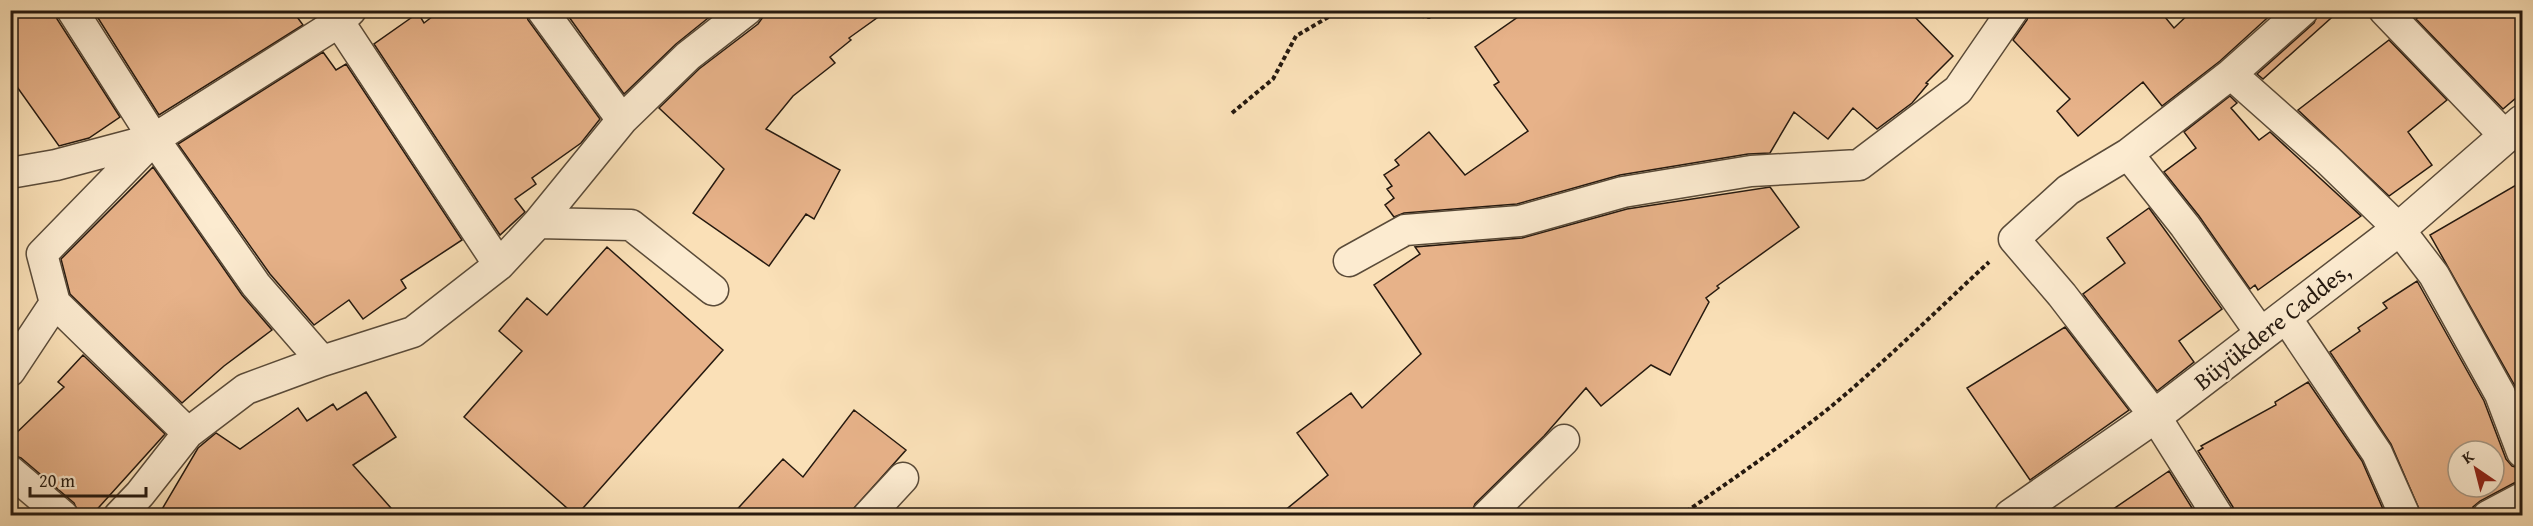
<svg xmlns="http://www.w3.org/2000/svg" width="2533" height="526" viewBox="0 0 2533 526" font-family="'Gentium Book Plus',serif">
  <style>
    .building { fill: #e7b289; stroke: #25190f; stroke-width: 1.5; fill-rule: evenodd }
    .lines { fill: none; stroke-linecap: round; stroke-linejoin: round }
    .minor-casing { stroke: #5a4b39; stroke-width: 33 }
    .tertiary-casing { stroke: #5a4b39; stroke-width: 36 }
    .path { stroke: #25190f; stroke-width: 4; stroke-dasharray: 4.5 3; stroke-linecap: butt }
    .minor { stroke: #fcebd0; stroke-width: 30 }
    .tertiary { stroke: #fcebd0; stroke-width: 33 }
    .labels { text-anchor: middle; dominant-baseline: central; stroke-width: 5; stroke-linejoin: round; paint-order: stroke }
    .street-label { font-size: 24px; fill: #25190f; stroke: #fcebd0 }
  </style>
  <rect width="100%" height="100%" fill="#fae0b7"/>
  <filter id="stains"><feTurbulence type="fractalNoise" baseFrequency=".00333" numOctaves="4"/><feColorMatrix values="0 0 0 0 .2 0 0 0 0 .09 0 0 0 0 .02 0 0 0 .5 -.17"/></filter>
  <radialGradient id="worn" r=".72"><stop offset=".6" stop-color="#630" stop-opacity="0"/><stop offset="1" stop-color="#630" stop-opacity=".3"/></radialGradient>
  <path class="building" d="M 10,10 L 55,10 L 57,19 L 120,117 L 89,138 L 59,146 L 10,77 Z
    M 93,10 L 292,10 L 303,25 L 159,115 Z
    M 441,10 L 525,10 L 528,20 L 600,119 L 581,143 L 532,178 L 536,184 L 515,199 L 525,212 L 500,235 L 374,44 L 418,13 L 424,23 Z
    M 564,10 L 718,10 L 676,44 L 624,94 Z
    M 764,10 L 888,10 L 849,38 L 851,40 L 830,57 L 835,63 L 793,96 L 766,129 L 840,170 L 814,219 L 806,214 L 769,266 L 693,213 L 724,169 L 659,108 L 699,69 L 758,24 L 763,17 Z
    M 1528,10 L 1908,10 L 1953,56 L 1926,83 L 1928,84 L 1912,103 L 1877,129 L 1853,108 L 1828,139 L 1794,112 L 1770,153 L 1748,154 L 1620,175 L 1517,204 L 1404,213 L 1394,217 L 1385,205 L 1394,198 L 1387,189 L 1392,186 L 1384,175 L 1399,165 L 1395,160 L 1429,132 L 1465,175 L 1528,131 L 1494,85 L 1499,82 L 1475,47 Z
    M 2030,10 L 2160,11 L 2174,28 L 2193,10 L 2276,10 L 2220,61 L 2162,106 L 2143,82 L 2078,136 L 2057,111 L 2070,99 L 2013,40 L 2027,20 Z
    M 2320,10 L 2340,10 L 2263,79 L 2257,74 L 2314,23 Z
    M 2427,10 L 2523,10 L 2523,92 L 2503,109 L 2416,19 Z
    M 2389,40 L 2447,100 L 2408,132 L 2432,165 L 2389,196 L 2298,110 Z
    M 323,52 L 336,70 L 346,64 L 462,240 L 401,280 L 406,288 L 363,319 L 349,300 L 314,325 L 270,274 L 178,144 Z
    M 2230,96 L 2237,103 L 2231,108 L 2259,140 L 2270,132 L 2361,216 L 2258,290 L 2255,285 L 2250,289 L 2199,216 L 2164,172 L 2196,148 L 2184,132 Z
    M 153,167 L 242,295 L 272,330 L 224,366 L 182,403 L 70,294 L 61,259 Z
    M 2523,181 L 2523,405 L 2515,386 L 2430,235 Z
    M 1770,187 L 1799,227 L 1717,286 L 1719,288 L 1706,298 L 1709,302 L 1670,375 L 1651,365 L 1601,406 L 1586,388 L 1544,436 L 1475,504 L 1470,516 L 1278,516 L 1328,475 L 1297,433 L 1351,393 L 1362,408 L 1421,354 L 1374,285 L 1420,254 L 1415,247 L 1522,238 L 1627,209 Z
    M 2149,208 L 2222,309 L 2179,341 L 2194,362 L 2157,391 L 2083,294 L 2125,263 L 2107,238 Z
    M 607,247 L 723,350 L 576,516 L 464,417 L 522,351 L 499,331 L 527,298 L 547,315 Z
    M 2417,281 L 2484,401 L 2506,459 L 2512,466 L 2523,469 L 2523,481 L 2514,483 L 2480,501 L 2473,507 L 2471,516 L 2422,516 L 2391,444 L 2330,352 L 2360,331 L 2358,328 L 2387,308 L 2383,303 ZM 2458,451 L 2494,451 L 2494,487 L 2458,487 Z
    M 2065,327 L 2129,410 L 2030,480 L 1967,388 Z
    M 83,355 L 165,434 L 91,516 L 80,516 L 74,503 L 21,458 L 10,454 L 10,439 L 64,387 L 58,382 Z
    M 2308,382 L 2362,461 L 2386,516 L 2235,516 L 2233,507 L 2198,451 L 2203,448 L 2201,446 L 2276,405 L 2275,402 Z
    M 366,392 L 396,437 L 353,465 L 398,516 L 158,516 L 198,448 L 216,433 L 240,449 L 298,408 L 307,421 L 333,404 L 337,410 Z
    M 854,410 L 906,450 L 847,516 L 731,516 L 783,459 L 803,477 Z
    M 2169,471 L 2197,516 L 2103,516 Z"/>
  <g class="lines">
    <defs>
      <path id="minor" d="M 72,10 L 154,139 L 256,285 L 322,361
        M 331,10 L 499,265
        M 542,10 L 622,120
        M 2303,10 L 2231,74 L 2329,161 L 2399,229 L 2434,275 L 2500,394 L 2522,452
        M 2384,10 L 2506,137
        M 2128,154 L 2185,226 L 2262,335
        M 10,173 L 56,165 L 154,139 L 339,22 L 351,10
        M 538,223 L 631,225 L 713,290
        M 1349,261 L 1405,230 L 1520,221 L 1623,192 L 1751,171 L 1859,165 L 1958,90 L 2013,10
        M 55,303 L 188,433
        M 2285,316 L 2377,453 L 2405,516
        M 10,371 L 55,303 L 42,254 L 154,139
        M 10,471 L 63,516
        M 119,516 L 140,494 L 188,433 L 246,389 L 322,361 L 413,332 L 499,265 L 538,223 L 622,120 L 688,56 L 747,10
        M 868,516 L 903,478
        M 1487,516 L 1564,440
        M 2218,516 L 2155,416 L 2062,295 L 2014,239 L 2068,190 L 2128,154 L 2231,74
        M 2488,516 L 2522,498"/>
      <path id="tertiary" d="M 2011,516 L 2155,416 L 2399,229 L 2522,122"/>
    </defs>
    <use href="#minor" class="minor-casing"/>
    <use href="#tertiary" class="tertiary-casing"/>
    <path class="path" d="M 1232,113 L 1273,79 L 1296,36 L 1337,12 L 1394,12 L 1429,17 L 1436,10
      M 1680,516 C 1730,481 1780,447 1828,409 C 1884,363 1936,311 1989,262"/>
    <use href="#minor" class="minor"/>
    <use href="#tertiary" class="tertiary"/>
  </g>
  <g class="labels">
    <g class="street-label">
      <text transform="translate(2272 326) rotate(-38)">Büyükdere Caddes,</text>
    </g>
  </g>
  <rect width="2533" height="526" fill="none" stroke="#fae0b7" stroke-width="36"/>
  <rect x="12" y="12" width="2509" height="502" fill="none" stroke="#25190f" stroke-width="3"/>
  <rect x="18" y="18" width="2497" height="490" fill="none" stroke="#25190f" stroke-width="1.5"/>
  <g transform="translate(2476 469) rotate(325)"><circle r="28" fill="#fcebd0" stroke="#a69783" stroke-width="1.5"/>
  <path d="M0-4.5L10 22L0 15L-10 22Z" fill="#8f2418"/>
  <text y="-9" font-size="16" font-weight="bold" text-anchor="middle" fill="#25190f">K</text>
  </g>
  <path d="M30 487v9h116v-9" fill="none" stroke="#25190f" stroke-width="3"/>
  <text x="39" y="487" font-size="18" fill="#25190f" stroke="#fcebd0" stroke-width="4.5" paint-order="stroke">20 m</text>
  <rect width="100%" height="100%" filter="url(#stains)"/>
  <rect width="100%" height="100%" fill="url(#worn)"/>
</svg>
